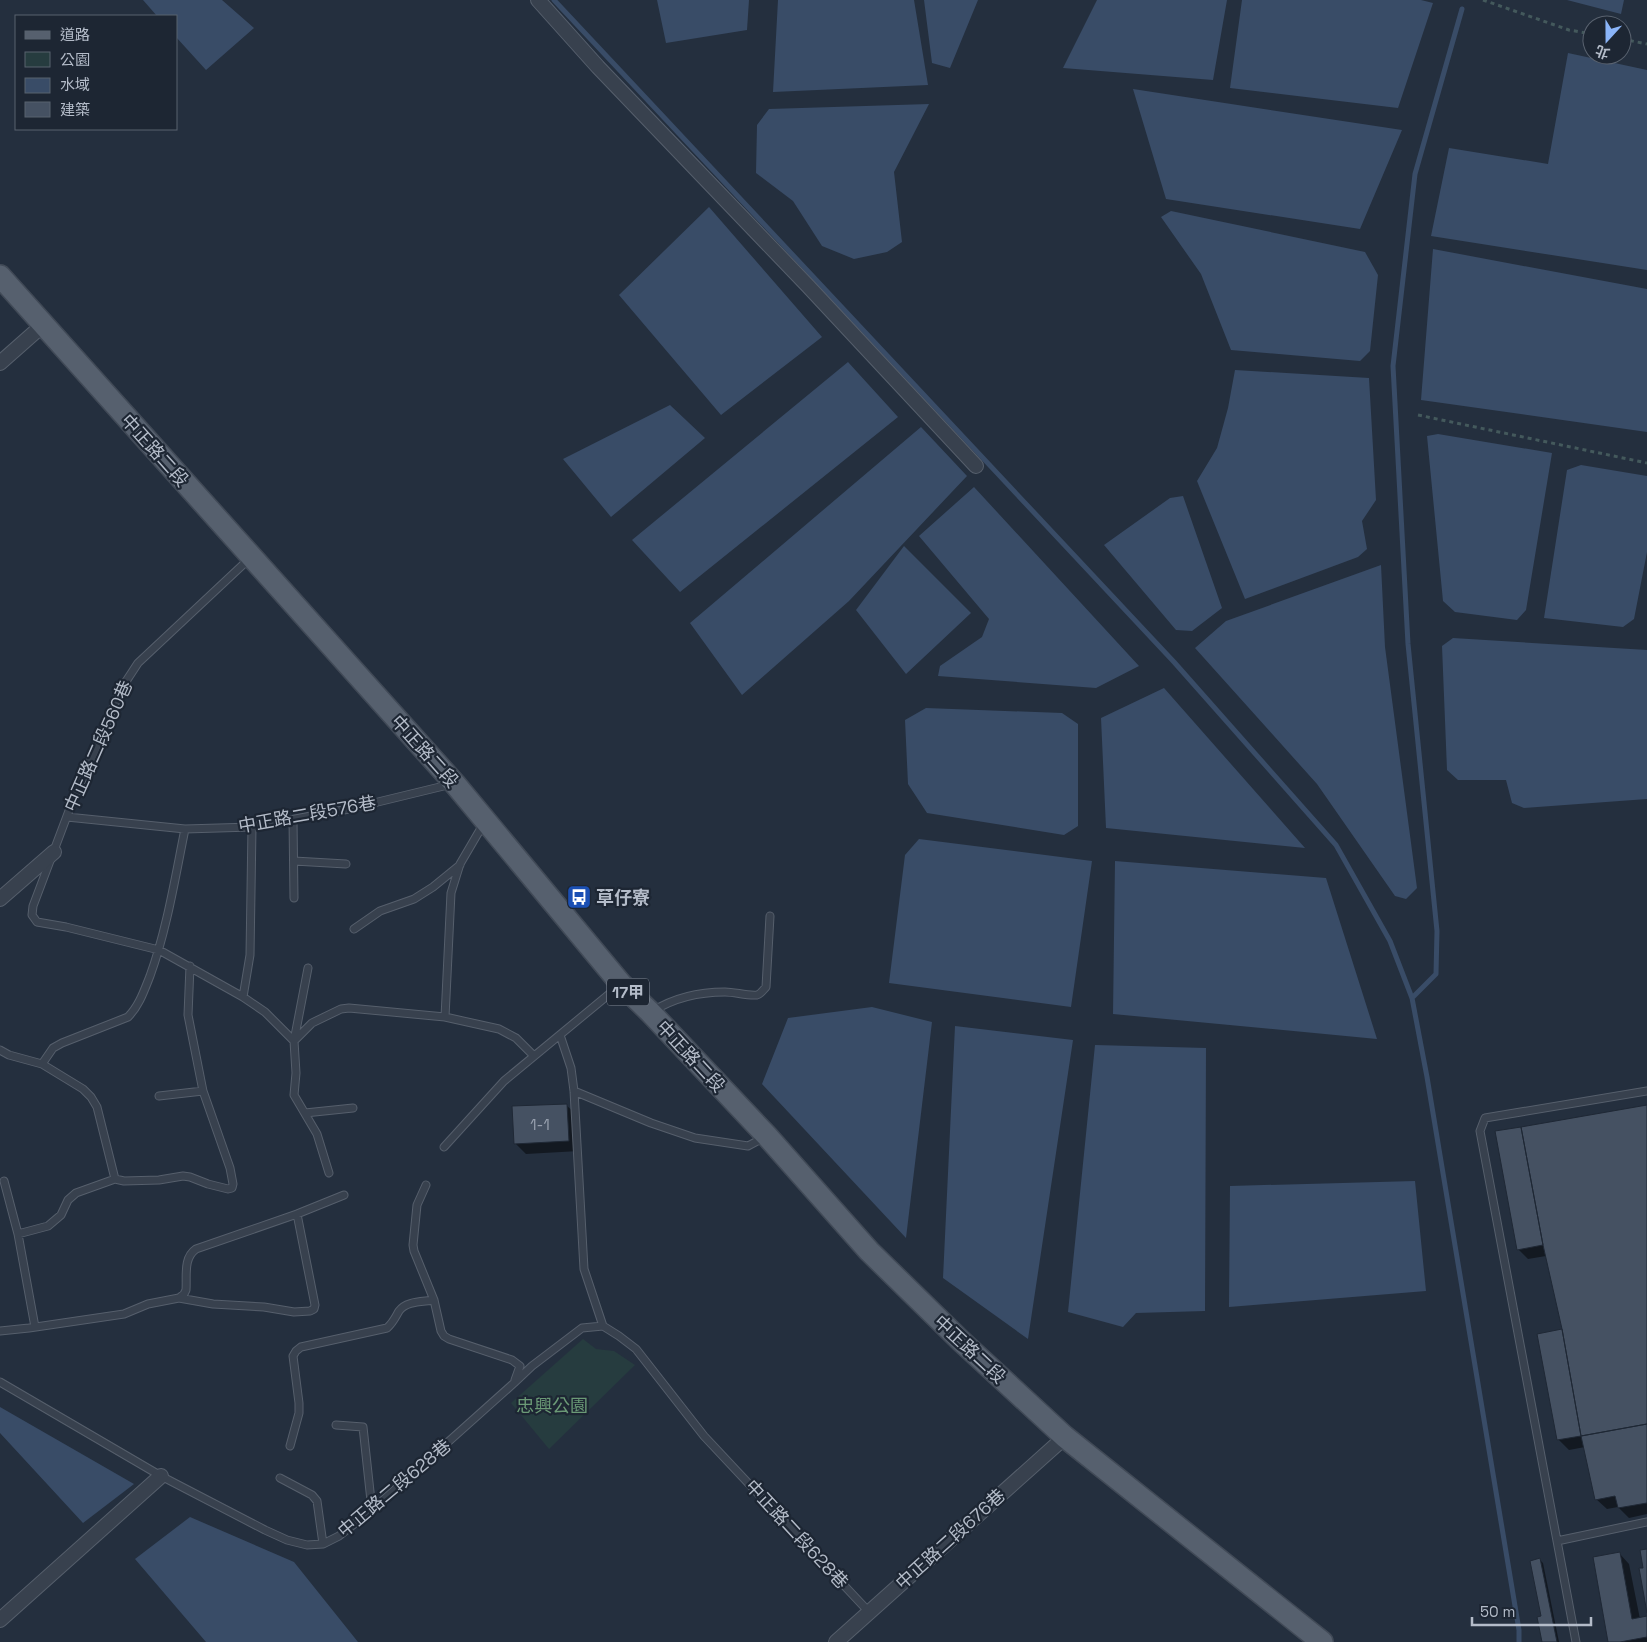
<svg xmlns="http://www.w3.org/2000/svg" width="1647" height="1642" viewBox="0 0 1647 1642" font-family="'Space Grotesk','Noto Sans TC',sans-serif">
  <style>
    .green { fill: #263c3f }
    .water { fill: #394c67 }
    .shadow { fill: #0007 }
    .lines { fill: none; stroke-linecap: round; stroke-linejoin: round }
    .stream { stroke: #394c67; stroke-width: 5 }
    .building { fill: #455162; stroke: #1f2835 }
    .lane-casing { stroke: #565f6c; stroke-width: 9 }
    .street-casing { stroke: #565f6c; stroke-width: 16 }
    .primary-casing { stroke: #414a57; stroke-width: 24 }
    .path { stroke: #44595c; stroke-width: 3; stroke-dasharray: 4 4; stroke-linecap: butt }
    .lane { stroke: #38414e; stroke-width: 7 }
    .street { stroke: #38414e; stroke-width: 14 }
    .primary { stroke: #56606e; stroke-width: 21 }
    .labels { text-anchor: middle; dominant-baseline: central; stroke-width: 4.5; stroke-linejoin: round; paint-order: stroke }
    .number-label { font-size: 15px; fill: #98a1af }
    .shield { fill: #1d2633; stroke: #878f9c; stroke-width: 1 }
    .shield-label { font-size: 16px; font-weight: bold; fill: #b4bcc9 }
    .street-label { font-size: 18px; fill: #b4bcc9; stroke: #1d2633 }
    .poi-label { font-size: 18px; font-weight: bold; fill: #b4bcc9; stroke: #1d2633; text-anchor: start }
    .park-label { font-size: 18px; fill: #6b9a76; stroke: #1d2633 }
  </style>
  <rect width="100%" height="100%" fill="#242f3e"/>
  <path class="green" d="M 583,1339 L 596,1349 L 614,1351 L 635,1365 L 549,1449 L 511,1403 Z"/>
  <path class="water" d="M 143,0 L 222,0 L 254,28 L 206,70 L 176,37 L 176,16 L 157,16 Z
    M 657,0 L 749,0 L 747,30 L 666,43 Z
    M 778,0 L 914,0 L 928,85 L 773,92 Z
    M 924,0 L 978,0 L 950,68 L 932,63 Z
    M 1097,0 L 1227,0 L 1213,80 L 1063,68 Z
    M 1242,0 L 1421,0 L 1433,3 L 1398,108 L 1230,88 Z
    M 1567,0 L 1624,0 L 1621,14 Z
    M 1568,53 L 1647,70 L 1647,270 L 1431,236 L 1449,148 L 1548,164 Z
    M 1133,89 L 1402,130 L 1360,229 L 1166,199 Z
    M 929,104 L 894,172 L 902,242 L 887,252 L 854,259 L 822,246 L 793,201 L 756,173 L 757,125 L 769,109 Z
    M 709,207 L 822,337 L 721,415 L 619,295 Z
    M 1171,211 L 1365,252 L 1378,275 L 1370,351 L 1360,361 L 1231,350 L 1201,274 L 1161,217 Z
    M 1433,249 L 1647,289 L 1647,432 L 1421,400 Z
    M 848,362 L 898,417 L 680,592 L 632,540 Z
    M 1235,370 L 1369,378 L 1376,500 L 1362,521 L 1367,549 L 1358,557 L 1245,599 L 1197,481 L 1217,448 L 1228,408 Z
    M 670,405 L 705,438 L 611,517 L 563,459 Z
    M 921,427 L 967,476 L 849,601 L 742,695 L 690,623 Z
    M 1438,434 L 1552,453 L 1526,610 L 1517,620 L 1455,612 L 1443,601 L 1427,436 Z
    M 1581,465 L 1647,476 L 1647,552 L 1634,619 L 1623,627 L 1544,618 L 1567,470 Z
    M 974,487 L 1139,666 L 1096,688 L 938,676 L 940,666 L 982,637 L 989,619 L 919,536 Z
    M 1183,496 L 1222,608 L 1192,631 L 1176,630 L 1104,545 L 1170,498 Z
    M 904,546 L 971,613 L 906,674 L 856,610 Z
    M 1381,565 L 1385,647 L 1417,888 L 1406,899 L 1395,896 L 1317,784 L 1195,648 L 1226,621 Z
    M 1453,638 L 1647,650 L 1647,799 L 1524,808 L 1512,803 L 1506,780 L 1458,780 L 1447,770 L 1442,646 Z
    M 1164,688 L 1305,848 L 1106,828 L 1101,718 Z
    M 926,708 L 1062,713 L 1078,724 L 1078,826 L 1064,835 L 927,813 L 908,784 L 905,720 Z
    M 919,839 L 1092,861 L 1071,1007 L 889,983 L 905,855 Z
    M 1115,861 L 1326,878 L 1377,1039 L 1113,1014 Z
    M 872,1007 L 932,1022 L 906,1238 L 762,1084 L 788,1018 Z
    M 955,1026 L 1073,1040 L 1028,1339 L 943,1278 Z
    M 1095,1045 L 1206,1048 L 1205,1311 L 1136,1313 L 1123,1327 L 1068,1312 Z
    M 1415,1181 L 1426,1291 L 1229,1307 L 1230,1186 Z
    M 0,1407 L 134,1484 L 83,1523 L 0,1433 Z
    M 190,1517 L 294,1562 L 358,1642 L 206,1642 L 135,1559 Z"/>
  <path class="shadow" d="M 566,1105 L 577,1115 L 579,1151 L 526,1154 L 515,1143 Z
    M 1647,1106 L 1647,1514 L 1629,1518 L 1618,1507 L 1607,1509 L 1596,1499 L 1585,1447 L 1569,1450 L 1558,1439 L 1563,1330 L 1546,1256 L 1528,1259 L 1518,1249 Z
    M 1619,1553 L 1629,1564 L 1640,1619 L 1647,1617 L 1647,1642 L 1610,1642 Z
    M 1540,1560 L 1543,1563 L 1559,1642 L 1543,1642 Z"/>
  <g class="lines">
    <path class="stream" d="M 554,0 L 1174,662 L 1336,845 L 1390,941 L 1412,998 L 1427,1077 L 1519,1630 L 1519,1642
      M 1412,998 L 1436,974 L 1437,931 L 1408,644 L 1393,366 L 1415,174 L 1462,9"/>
  </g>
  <path class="building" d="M 567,1104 L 569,1141 L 514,1144 L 512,1106 Z
    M 1647,1105 L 1647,1424 L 1581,1436 L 1562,1329 L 1543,1245 L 1521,1127 Z
    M 1521,1127 L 1543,1245 L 1517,1250 L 1495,1131 Z
    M 1562,1329 L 1581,1436 L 1557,1440 L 1537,1334 Z
    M 1647,1424 L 1647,1503 L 1618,1508 L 1615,1496 L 1595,1500 L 1581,1436 Z
    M 1647,1549 L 1647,1613 L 1639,1568 L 1643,1568 L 1640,1550 Z
    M 1620,1552 L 1632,1619 L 1647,1616 L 1647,1637 L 1620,1642 L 1608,1642 L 1593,1557 Z
    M 1540,1558 L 1557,1642 L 1542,1642 L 1537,1617 L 1541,1616 L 1530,1561 Z"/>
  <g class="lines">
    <defs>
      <path id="lane" d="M 249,559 L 138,663 L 121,689 L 70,808 L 33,906 L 32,915 L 37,922 L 66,927 L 159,950 L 243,997 L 265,1012 L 294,1041 L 296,1073 L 294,1095 L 317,1134 L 329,1173
        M 67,817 L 185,829 L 252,827 L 349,809 L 452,784
        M 293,820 L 294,898
        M 294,861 L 346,864
        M 354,929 L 380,911 L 414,899 L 433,887 L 460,865
        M 243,997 L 250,955 L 252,827
        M 653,1011 C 674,998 699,992 725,992 C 735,992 747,996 757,995 C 761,994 763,990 766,987 L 770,916
        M 445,1017 L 451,893 L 460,864 L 484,823
        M 560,1035 L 571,1068 L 574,1091 L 584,1269 L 603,1326
        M 294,1041 L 312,1023 L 341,1009 L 349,1008 L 445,1017 L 499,1029 L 516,1038 L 534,1056
        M 294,1041 L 308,968
        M 0,1050 L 9,1055 L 42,1064 L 83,1089 L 91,1097 L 97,1107 L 115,1179
        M 42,1064 L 53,1048 L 62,1043 L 128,1017 C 139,1006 144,991 150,976 C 167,929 175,878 185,829
        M 574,1091 L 651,1123 L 695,1138 L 748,1146 L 765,1137
        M 159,1096 L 203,1091
        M 305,1113 L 353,1108
        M 444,1147 L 504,1081 L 619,986
        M 4,1181 L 18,1234 L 35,1327
        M 426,1185 L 417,1205 L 413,1245 L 414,1251 L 434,1300 L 441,1331 L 444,1336 L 449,1339 L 512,1360 L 520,1366 L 515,1380
        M 18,1234 L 48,1226 L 61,1215 L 68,1200 L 76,1193 L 115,1179 L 124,1181 L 159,1180 L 183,1176 L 190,1177 L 208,1184 L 228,1189 L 232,1188 L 233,1184 L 230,1168 L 203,1091 L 188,1015 L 190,966
        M 179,1298 L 213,1304 L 264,1307 L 294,1312 L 310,1311 L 314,1309 L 315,1305 L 297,1214
        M 0,1331 L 29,1328 L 124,1314 L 148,1304 L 179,1298 L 184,1294 L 186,1290 C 187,1276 183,1258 196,1249 L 297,1214 L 344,1195
        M 0,1382 L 161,1476 L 265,1530 L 287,1540 L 307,1545 L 323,1544 L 339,1536 L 372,1510 L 514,1383 L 532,1366 L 582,1328 L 603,1326 L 619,1336 L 636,1349 L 704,1436 L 869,1612
        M 336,1425 L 363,1427 L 372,1510
        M 290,1446 L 299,1413 L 299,1403 L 293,1356 L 296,1351 L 301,1347 L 387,1328 C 393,1323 395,1318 399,1311 C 406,1301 422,1302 434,1300
        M 280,1478 L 312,1495 L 317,1501 L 323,1544
        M 1557,1541 L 1647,1522
        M 1576,1642 L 1480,1131 L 1485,1118 L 1647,1091"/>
      <path id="street" d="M 538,0 L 598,67 L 808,286 L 976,466
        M 0,363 L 43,325
        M 0,899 L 54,852
        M 0,1620 L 161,1476
        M 836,1642 L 1065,1437"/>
      <path id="primary" d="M 0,276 L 455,784 L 621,984 L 650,1012 L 767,1136 L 869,1251 L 961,1341 L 1065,1437 L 1322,1642"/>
    </defs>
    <use href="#lane" class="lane-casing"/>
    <use href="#street" class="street-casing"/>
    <use href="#primary" class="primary-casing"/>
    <path class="path" d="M 1483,0 L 1569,30 L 1592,34
      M 1622,39 L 1647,44
      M 1418,415 L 1647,463"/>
    <use href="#lane" class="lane"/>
    <use href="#street" class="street"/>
    <use href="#primary" class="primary"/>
  </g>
  <defs>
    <symbol id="bus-square" viewBox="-11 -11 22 22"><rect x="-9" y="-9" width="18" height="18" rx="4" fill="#1a4fb4" stroke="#1d2633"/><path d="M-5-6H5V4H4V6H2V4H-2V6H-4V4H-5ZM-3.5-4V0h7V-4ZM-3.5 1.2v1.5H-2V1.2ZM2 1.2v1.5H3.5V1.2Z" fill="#fff"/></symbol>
  </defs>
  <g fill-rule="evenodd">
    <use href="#bus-square" x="565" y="883" width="28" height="28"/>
  </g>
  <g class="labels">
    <g class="number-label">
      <text x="540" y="1124">1-1</text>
    </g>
    <rect class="shield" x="607" y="978.5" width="42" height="27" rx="4"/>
    <g class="shield-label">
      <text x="628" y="992">17甲</text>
    </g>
    <g class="street-label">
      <text transform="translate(155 450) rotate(48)">中正路二段</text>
      <text transform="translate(98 746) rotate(-66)">中正路二段560巷</text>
      <text transform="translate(425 751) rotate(48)">中正路二段</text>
      <text transform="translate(307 814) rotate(-10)">中正路二段576巷</text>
      <text transform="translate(691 1056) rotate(47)">中正路二段</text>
      <text transform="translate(970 1349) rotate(43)">中正路二段</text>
      <text transform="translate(394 1488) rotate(-40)">中正路二段628巷</text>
      <text transform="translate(797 1534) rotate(47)">中正路二段628巷</text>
      <text transform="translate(950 1539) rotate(-42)">中正路二段676巷</text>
    </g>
    <g class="poi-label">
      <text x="596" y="897">草仔寮</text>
    </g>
    <g class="park-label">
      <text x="552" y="1405">忠興公園</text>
    </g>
  </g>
  <rect x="15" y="15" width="162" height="115" fill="#1d2633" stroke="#59626f"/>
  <rect x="25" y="31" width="25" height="8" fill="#56606e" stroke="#59626f"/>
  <text x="60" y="40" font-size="15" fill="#b4bcc9">道路</text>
  <rect x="25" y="52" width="25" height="15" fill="#263c3f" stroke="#59626f"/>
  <text x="60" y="65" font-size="15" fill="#b4bcc9">公園</text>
  <rect x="25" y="78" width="25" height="15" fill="#394c67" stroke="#59626f"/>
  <text x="60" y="90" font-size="15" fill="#b4bcc9">水域</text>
  <rect x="25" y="102" width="25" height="15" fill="#455162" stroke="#59626f"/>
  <text x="60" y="115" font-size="15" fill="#b4bcc9">建築</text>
  <g transform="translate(1607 40) rotate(201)"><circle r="24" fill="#1d2633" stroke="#59626f"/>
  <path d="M0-4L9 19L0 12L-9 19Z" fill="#8ab4f8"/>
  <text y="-8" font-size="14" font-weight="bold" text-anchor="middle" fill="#b4bcc9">北</text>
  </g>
  <path d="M1472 1617v8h119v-8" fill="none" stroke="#b4bcc9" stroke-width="2.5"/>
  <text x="1480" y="1617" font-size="15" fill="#b4bcc9" stroke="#1d2633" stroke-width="4" paint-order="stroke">50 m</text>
</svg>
